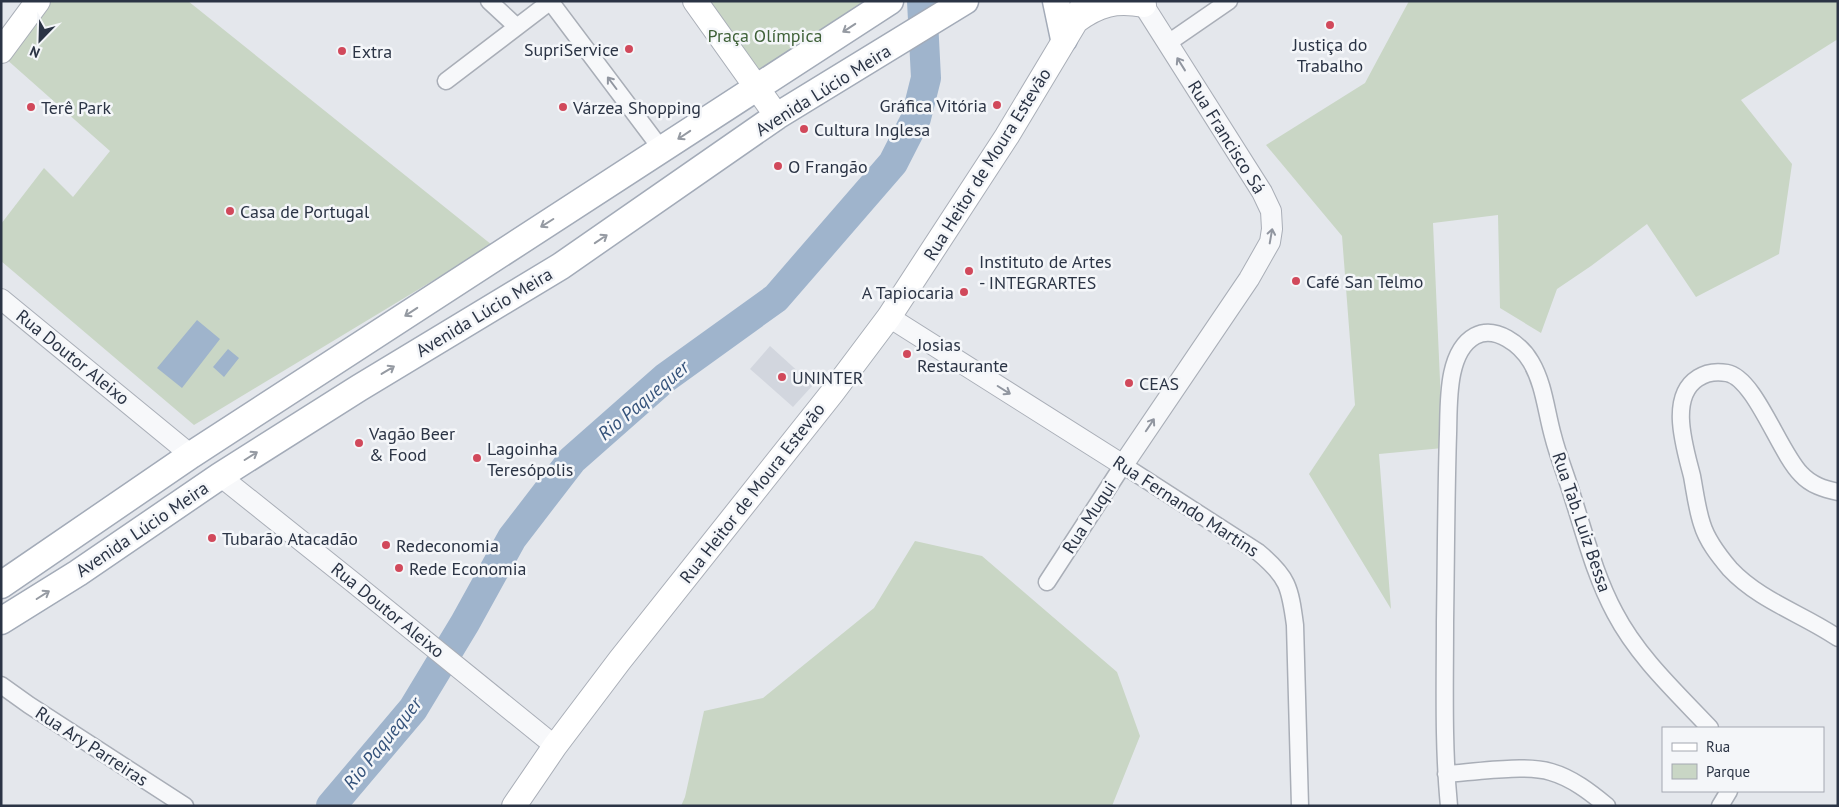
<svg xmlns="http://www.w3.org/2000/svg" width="1839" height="807" viewBox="0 0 1839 807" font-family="'PT Sans',sans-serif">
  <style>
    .built { fill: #d2d6de }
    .green { fill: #c9d6c5 }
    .water { fill: #9fb4cc }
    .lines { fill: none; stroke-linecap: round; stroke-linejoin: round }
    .river { stroke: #9fb4cc; stroke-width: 30 }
    .minor-casing { stroke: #a9aeb7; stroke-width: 19 }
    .tertiary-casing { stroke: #a9aeb7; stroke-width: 22 }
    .secondary-casing { stroke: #a9aeb7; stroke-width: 26 }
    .primary-casing { stroke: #a3abb8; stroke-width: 29 }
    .minor { stroke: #f7f8fa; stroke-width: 16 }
    .tertiary { stroke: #f7f8fa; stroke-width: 20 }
    .secondary { stroke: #fff; stroke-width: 24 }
    .primary { stroke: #fff; stroke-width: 26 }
    .oneway { stroke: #959aa2 }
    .oneway2 { stroke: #9196a0 }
    .poi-dot { fill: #d1495b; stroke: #f4f6f9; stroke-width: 2 }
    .labels { text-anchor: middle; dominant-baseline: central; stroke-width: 5; stroke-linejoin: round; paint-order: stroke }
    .park-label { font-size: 18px; fill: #3f6138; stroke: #f4f6f9 }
    .poi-label { font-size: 18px; fill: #2b3445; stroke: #f4f6f9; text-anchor: start }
    .street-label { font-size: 18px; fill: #2b3445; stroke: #f4f6f9 }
    .water-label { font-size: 19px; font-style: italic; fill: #34527a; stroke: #f4f6f9 }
  </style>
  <rect width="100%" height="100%" fill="#e4e7ec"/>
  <path class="built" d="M 770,346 L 813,385 L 793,407 L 750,369 Z"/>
  <path class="green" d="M 48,1 L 188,1 L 492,245 L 194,425 L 1,261 L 1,224 L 44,168 L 73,197 L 110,151 L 5,58 Z
    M 703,1 L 871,1 L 757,80 Z
    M 1409,1 L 1838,1 L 1838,39 L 1741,100 L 1792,164 L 1779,254 L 1696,297 L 1647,224 L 1591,266 L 1557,289 L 1541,333 L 1500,308 L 1498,215 L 1433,223 L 1443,448 L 1379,454 L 1391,609 L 1309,474 L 1355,405 L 1342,236 L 1266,145 L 1365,83 Z
    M 915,541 L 982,556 L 1117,672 L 1140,736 L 1112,806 L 681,806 L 685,797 L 704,711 L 763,698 L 874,608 Z"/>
  <path class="water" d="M 197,320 L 220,339 L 182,388 L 157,368 Z
    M 228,349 L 239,358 L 224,377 L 213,367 Z"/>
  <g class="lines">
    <path class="river" d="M 331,806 L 413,709 L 465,623 L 512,538 L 572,460 L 665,378 L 776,298 L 893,163 L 916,118 L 926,78 L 922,1"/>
    <defs>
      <path id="minor" d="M 489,1 L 516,26
        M 550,1 L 662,150
        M 1168,43 L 1229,1
        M 446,81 L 551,1
        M 1838,492 C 1824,489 1811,485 1801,474 C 1779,452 1755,378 1727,373 C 1716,371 1707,372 1698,378 C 1668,397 1685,448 1692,476 C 1695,492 1697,509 1702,524 C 1707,541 1719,556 1730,569 C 1760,601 1803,614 1838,638
        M 1047,582 L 1123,465 L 1258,552 C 1288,577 1290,587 1295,625 L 1300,806
        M 1,685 L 29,705 L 185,806
        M 1446,774 C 1474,772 1525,764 1551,772 C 1572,778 1590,792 1607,806
        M 1449,806 C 1443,745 1445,683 1445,622 C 1446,559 1446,497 1448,434 C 1449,404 1446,352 1475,336 C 1496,325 1521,345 1531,362 C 1544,384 1546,411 1553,436 C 1558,456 1566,475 1572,495 C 1585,535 1595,576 1615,613 C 1638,657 1676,692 1710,728
        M 1720,806 L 1729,791"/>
      <path id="tertiary" d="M 1,299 L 191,455
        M 889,317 L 1123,465 L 1249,279 L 1270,242 L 1272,229 L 1271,211 L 1262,192 L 1141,1
        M 220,476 L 354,583 L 555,746"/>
      <path id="secondary" d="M 695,1 L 777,116
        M 1076,21 C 1099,4 1116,0 1144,5
        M 1,51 L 38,1
        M 514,806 L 555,746 L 620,660 L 832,393 L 889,317 L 1007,136 L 1076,21 L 1084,1"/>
      <path id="primary" d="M 1056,1 L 1064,39
        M 1,585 L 191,455 L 890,1
        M 1,621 L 78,573 L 220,476 L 359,388 L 561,266 L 777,116 L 965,1"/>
    </defs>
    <use href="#minor" class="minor-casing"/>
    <use href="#tertiary" class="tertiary-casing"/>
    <use href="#secondary" class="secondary-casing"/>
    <use href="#primary" class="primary-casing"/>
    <use href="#minor" class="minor"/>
    <use href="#tertiary" class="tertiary"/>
    <use href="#secondary" class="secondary"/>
    <use href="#primary" class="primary"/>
  </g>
  <defs><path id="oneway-shaft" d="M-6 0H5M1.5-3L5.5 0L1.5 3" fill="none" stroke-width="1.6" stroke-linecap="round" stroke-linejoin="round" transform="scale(1.25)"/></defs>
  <g class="oneway">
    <use href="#oneway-shaft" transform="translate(849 28) rotate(147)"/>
    <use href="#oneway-shaft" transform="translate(684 135) rotate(146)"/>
    <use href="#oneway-shaft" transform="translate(547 223) rotate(148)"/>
    <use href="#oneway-shaft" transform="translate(601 239) rotate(-34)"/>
    <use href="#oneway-shaft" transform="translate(411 312) rotate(147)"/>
    <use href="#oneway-shaft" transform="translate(388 370) rotate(-31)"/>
    <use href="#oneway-shaft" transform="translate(251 456) rotate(-32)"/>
    <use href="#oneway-shaft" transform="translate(43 595) rotate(-32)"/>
  </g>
  <g class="oneway2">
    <use href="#oneway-shaft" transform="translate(1181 64) rotate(-122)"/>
    <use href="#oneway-shaft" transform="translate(612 83) rotate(-127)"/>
    <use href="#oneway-shaft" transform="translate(1271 236) rotate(-80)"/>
    <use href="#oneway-shaft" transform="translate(1004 390) rotate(32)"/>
    <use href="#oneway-shaft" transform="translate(1150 425) rotate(-56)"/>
  </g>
  <g class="poi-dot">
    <circle cx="1330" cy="25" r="5"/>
    <circle cx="629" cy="49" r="5"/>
    <circle cx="342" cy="51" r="5"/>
    <circle cx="997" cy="105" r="5"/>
    <circle cx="31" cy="107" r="5"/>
    <circle cx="563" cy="107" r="5"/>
    <circle cx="804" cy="129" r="5"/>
    <circle cx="778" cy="166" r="5"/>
    <circle cx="230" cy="211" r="5"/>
    <circle cx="969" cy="271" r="5"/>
    <circle cx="1296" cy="281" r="5"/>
    <circle cx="964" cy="292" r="5"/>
    <circle cx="907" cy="354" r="5"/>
    <circle cx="782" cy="377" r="5"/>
    <circle cx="1129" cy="383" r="5"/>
    <circle cx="359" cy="443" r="5"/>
    <circle cx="477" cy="458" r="5"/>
    <circle cx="212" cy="538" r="5"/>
    <circle cx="386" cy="545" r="5"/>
    <circle cx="399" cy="568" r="5"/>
  </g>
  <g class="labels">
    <g class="park-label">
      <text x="765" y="35">Praça Olímpica</text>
    </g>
    <g class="poi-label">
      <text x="1330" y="44" text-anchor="middle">Justiça do<tspan x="1330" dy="21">Trabalho</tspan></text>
      <text x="619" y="49" text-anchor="end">SupriService</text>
      <text x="352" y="51">Extra</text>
      <text x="987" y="105" text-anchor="end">Gráfica Vitória</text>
      <text x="41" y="107">Terê Park</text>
      <text x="573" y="107">Várzea Shopping</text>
      <text x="814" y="129">Cultura Inglesa</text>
      <text x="788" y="166">O Frangão</text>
      <text x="240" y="211">Casa de Portugal</text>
      <text x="979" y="261">Instituto de Artes<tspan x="979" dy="21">- INTEGRARTES</tspan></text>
      <text x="1306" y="281">Café San Telmo</text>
      <text x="954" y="292" text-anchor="end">A Tapiocaria</text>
      <text x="917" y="344">Josias<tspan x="917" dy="21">Restaurante</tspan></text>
      <text x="792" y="377">UNINTER</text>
      <text x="1139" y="383">CEAS</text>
      <text x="369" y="433">Vagão Beer<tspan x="369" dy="21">&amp; Food</tspan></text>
      <text x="487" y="448">Lagoinha<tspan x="487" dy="21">Teresópolis</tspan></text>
      <text x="222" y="538">Tubarão Atacadão</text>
      <text x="396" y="545">Redeconomia</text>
      <text x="409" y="568">Rede Economia</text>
    </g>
    <g class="street-label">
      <text transform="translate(823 90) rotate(-32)">Avenida Lúcio Meira</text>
      <text transform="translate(1227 137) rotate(58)">Rua Francisco Sá</text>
      <text transform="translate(987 164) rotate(-58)">Rua Heitor de Moura Estevão</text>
      <text transform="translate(484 312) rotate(-31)">Avenida Lúcio Meira</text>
      <text transform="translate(73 357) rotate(39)">Rua Doutor Aleixo</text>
      <text transform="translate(752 493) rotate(-52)">Rua Heitor de Moura Estevão</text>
      <text transform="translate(1186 506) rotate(33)">Rua Fernando Martins</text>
      <text transform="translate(1089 517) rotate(-57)">Rua Muqui</text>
      <text transform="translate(1582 522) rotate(71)">Rua Tab. Luiz Bessa</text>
      <text transform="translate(142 529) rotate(-34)">Avenida Lúcio Meira</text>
      <text transform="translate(388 610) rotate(39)">Rua Doutor Aleixo</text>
      <text transform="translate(92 746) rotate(33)">Rua Ary Parreiras</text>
    </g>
    <g class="water-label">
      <text transform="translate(643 400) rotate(-40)">Rio Paquequer</text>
      <text transform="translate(382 743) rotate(-51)">Rio Paquequer</text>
    </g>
  </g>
  <rect width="1839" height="807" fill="none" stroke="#2b3445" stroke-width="5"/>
  <rect x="1662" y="727" width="162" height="65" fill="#f4f6f9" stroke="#a4a8b1"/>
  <rect x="1672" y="743" width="25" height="8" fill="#ffffff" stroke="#a4a8b1"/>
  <text x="1706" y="752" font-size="15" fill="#2b3445">Rua</text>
  <rect x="1672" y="764" width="25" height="15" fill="#c9d6c5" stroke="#a4a8b1"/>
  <text x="1706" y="777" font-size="15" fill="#2b3445">Parque</text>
  <g transform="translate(40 40) rotate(203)" stroke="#f4f6f9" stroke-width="4" paint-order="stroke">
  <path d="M0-4L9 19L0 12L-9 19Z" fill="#2b3445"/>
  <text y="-8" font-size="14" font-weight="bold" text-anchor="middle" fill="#2b3445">N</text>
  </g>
</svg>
